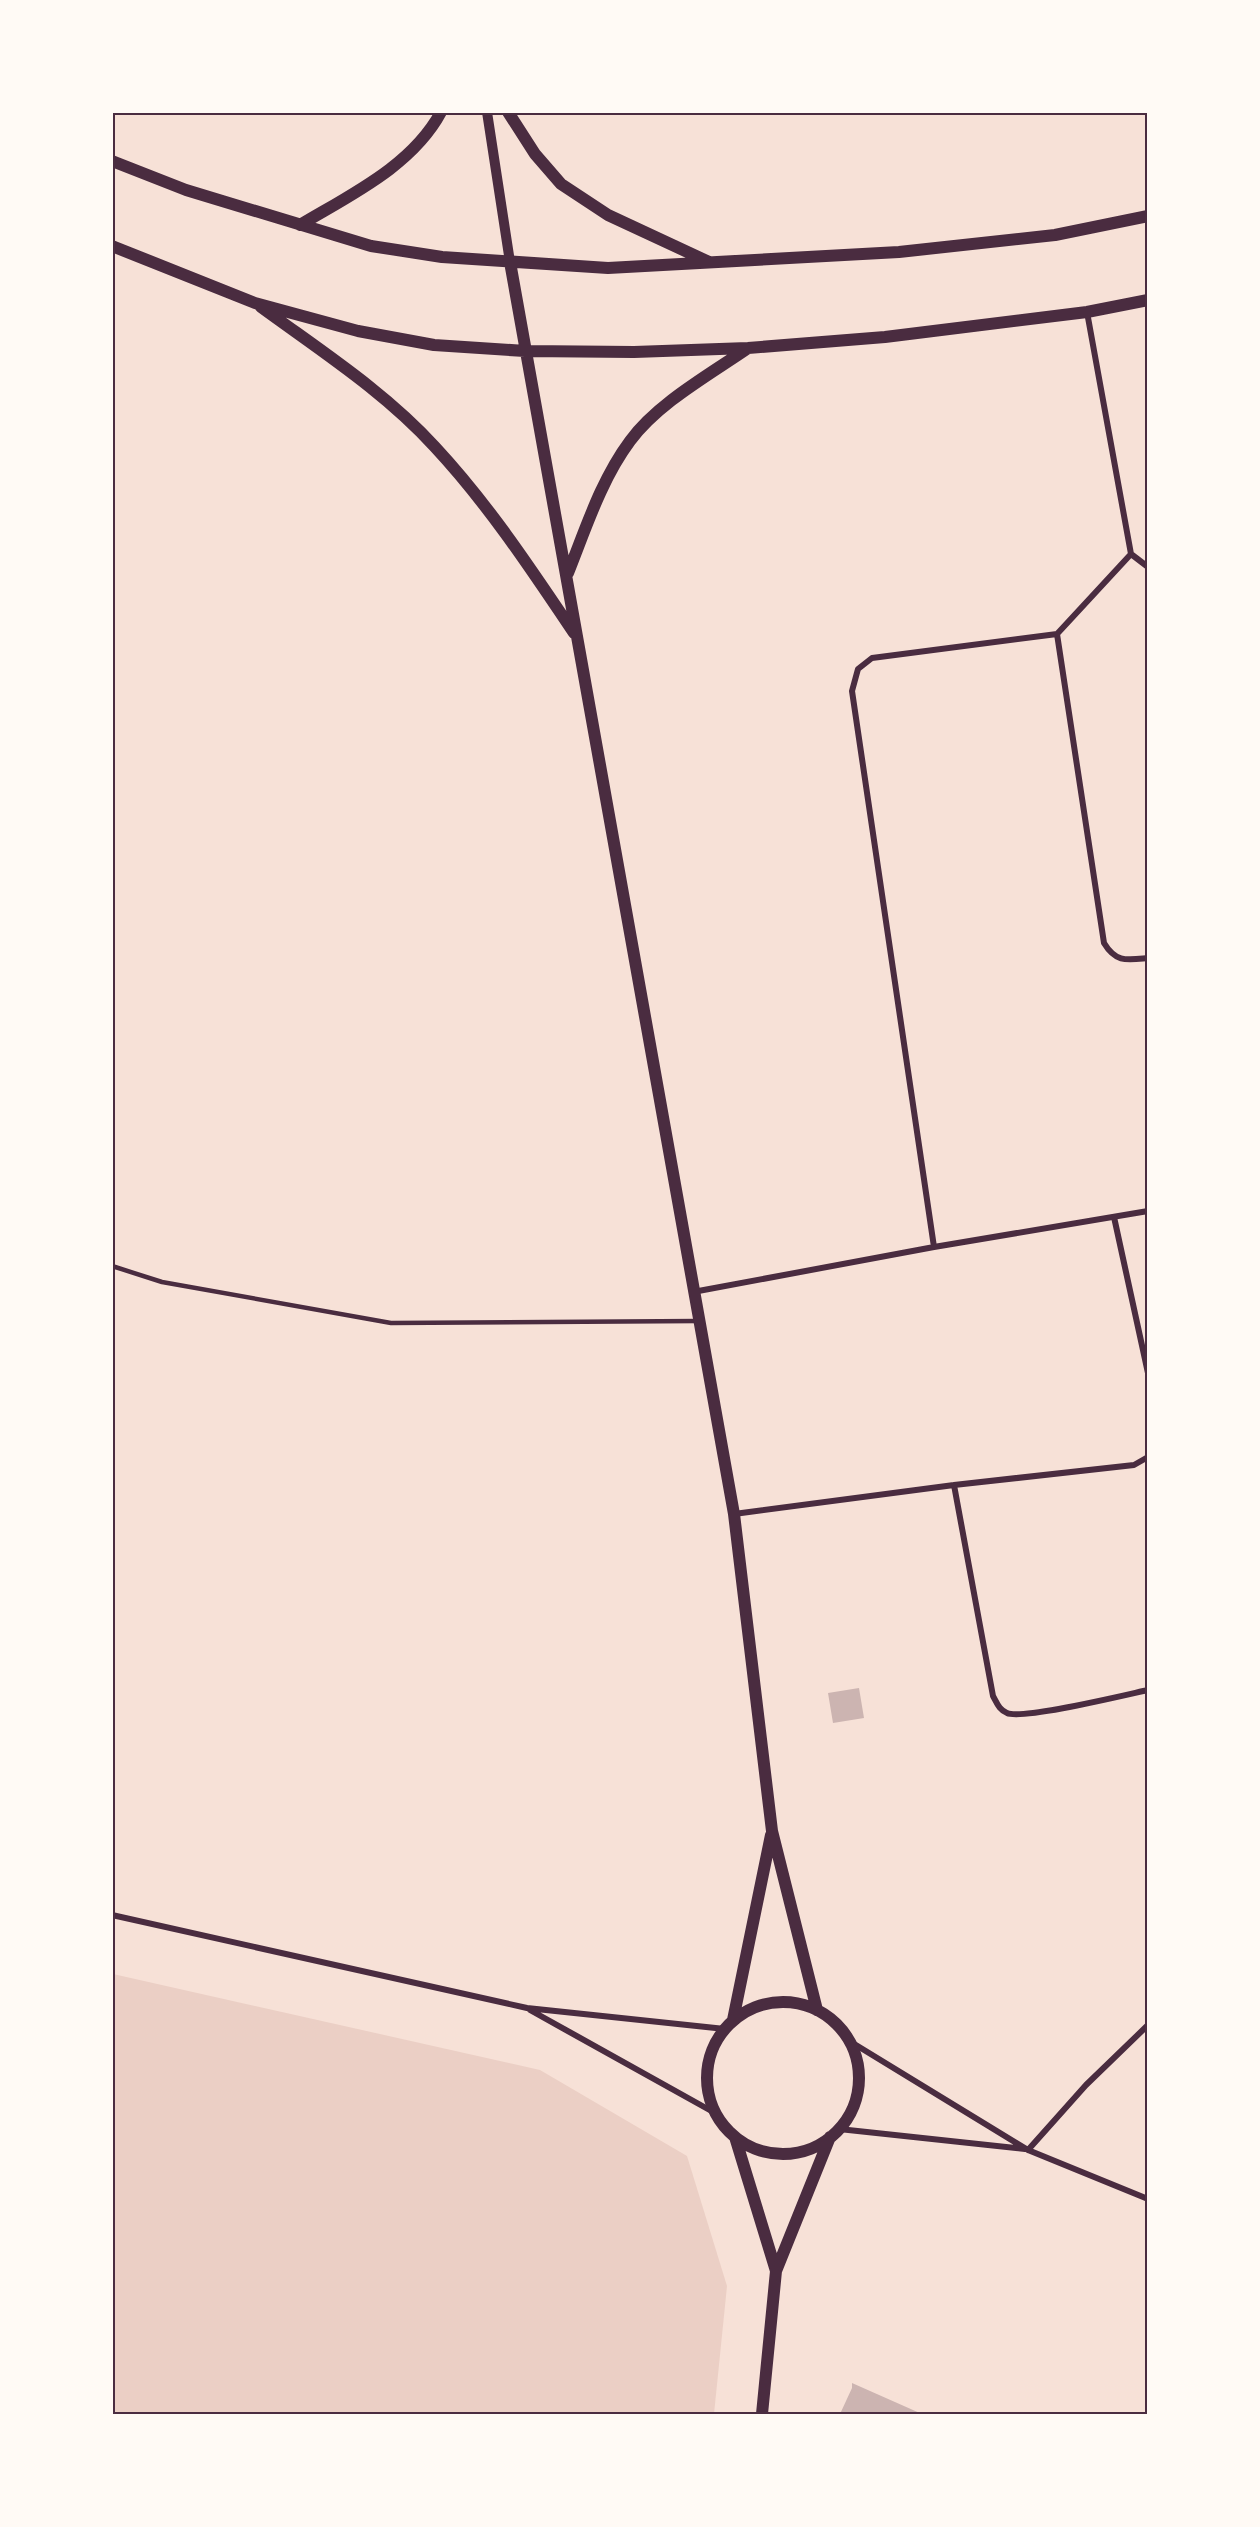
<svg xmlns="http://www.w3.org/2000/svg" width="1260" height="2527" viewBox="0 0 1260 2527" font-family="Montserrat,sans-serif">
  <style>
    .green { fill: #ebcfc5 }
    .building { fill: #ccb4b1 }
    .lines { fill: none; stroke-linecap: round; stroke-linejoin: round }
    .service { stroke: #4a2c40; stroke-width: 4.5 }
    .minor { stroke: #4a2c40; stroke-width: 6 }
    .tertiary { stroke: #4a2c40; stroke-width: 10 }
    .secondary { stroke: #4a2c40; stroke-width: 12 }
    .neatline { fill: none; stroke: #4a2c40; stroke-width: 2 }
  </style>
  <rect width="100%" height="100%" fill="#f7e1d7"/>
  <path class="green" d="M 113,1974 L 540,2070 L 687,2156 L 727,2286 L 714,2414 L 113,2414 Z"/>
  <path class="building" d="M 859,1688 L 864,1718 L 833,1723 L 828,1693 Z
    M 852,2383 L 922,2414 L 840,2414 L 852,2388 Z"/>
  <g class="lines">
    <path class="service" d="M 112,1266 L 162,1282 L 391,1323 L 698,1321"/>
    <path class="minor" d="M 1087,312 L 1131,554 L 1148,567
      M 1057,634 L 1104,943 C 1116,963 1127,960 1148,958
      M 1114,1217 L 1148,1373
      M 934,1247 L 852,691 L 858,669 L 872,658 L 1057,634 L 1131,554
      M 693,1292 L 934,1247 L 1148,1211
      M 954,1485 L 993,1696 C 997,1703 999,1710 1007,1713 C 1022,1720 1125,1695 1148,1690
      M 734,1514 L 954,1485 L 1134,1465 L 1148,1457
      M 112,1915 L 527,2008 L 725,2029
      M 530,2010 L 715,2113
      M 851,2042 L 1028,2150 L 1148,2199
      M 839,2129 L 1025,2149
      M 1028,2150 L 1086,2085 L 1148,2025"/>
    <path class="tertiary" d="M 487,112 L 510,262"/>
    <path class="secondary" d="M 508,112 L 535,154 L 561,184 L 608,215 L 709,262
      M 112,161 L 186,190 L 371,246 L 442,257 L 608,268 L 899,252 L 1055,235 L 1148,216
      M 300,225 C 350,195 412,166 441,112
      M 112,246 L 255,303 L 358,331 L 434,345 L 525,351 L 634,352 L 748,348 L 885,337 L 1087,312 L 1148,300
      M 510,262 L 734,1514 L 772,1831 L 817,2010
      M 261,307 C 321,351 385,392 435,447 C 488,504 531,569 574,633
      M 568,573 C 586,528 601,480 630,441 C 658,403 709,375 748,348
      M707 2078a76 76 0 1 1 152 0a76 76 0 1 1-152 0Z
      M 733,2020 L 771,1835
      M 735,2137 L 776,2271
      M 762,2414 L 776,2271 L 830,2137"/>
  </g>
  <rect width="1260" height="2527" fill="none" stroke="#fffaf5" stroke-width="228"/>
  <rect x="114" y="114" width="1032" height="2299" class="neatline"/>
</svg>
